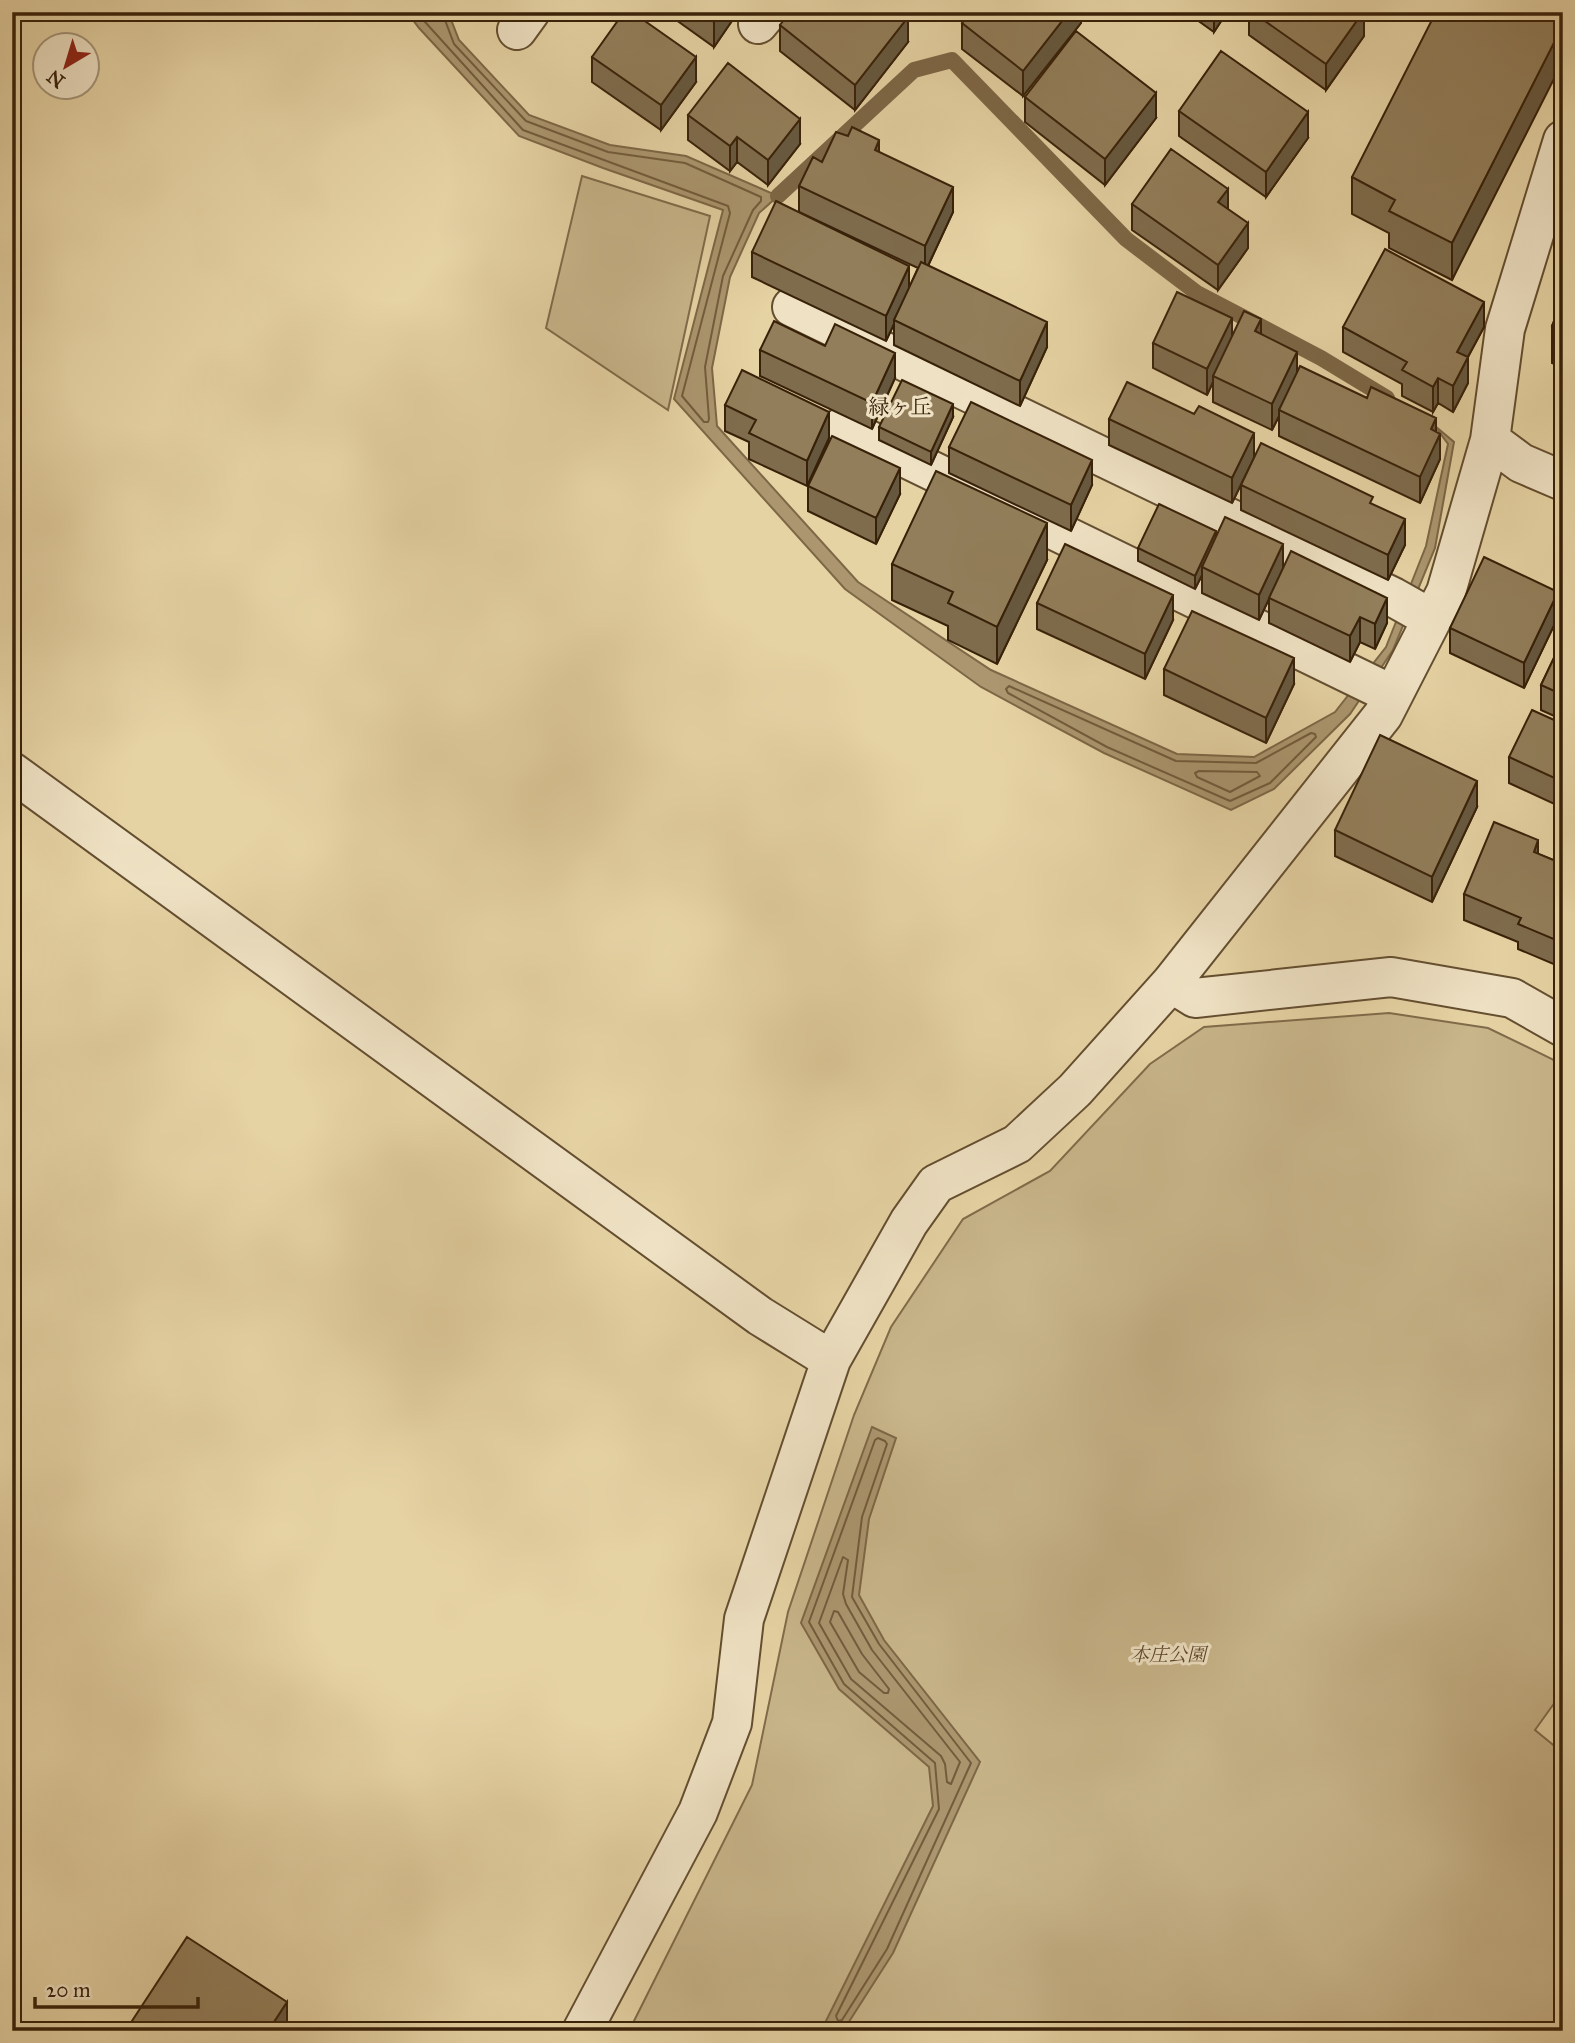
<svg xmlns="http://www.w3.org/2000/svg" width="1575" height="2043" viewBox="0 0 1575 2043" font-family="'IM FELL Great Primer','Noto Serif JP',serif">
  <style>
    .green { fill: #c8b58a; stroke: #806b4a; stroke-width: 2 }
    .water { fill: #ab966f; stroke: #7d6746; stroke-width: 2 }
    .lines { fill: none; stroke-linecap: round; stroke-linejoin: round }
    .shore { stroke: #725c3c; stroke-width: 2 }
    .stream { stroke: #7d6746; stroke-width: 16 }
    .minor-casing { stroke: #644e30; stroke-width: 42 }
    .minor { stroke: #efe2c4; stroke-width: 38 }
    .wall { fill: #7e6c4d; stroke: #382109; stroke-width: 2 }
    .shaded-wall { fill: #66583f; stroke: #382109; stroke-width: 2 }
    .building { fill: #927e5a; stroke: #382109; stroke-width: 2 }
    .labels { text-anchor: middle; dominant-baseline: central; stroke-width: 6; stroke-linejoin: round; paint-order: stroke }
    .park-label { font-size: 19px; font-style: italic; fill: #5c4629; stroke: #efe2c4 }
    .neighbourhood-label { font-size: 21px; fill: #382109; stroke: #efe2c4 }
  </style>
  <rect width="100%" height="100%" fill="#e6d3a4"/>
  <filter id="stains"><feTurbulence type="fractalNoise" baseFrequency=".00286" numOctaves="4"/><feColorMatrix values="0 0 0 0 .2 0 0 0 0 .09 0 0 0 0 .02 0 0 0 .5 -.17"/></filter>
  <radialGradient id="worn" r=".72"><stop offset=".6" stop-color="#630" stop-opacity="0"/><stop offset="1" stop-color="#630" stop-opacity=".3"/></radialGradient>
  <path class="green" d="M 582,176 L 710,216 L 668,410 L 546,328 Z
    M 1389,1013 L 1488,1028 L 1552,1059 L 1563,1068 L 1563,1691 L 1535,1730 L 1563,1753 L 1563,2031 L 629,2031 L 752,1785 L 788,1612 L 854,1415 L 891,1327 L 963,1219 L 1050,1171 L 1150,1064 L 1204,1027 Z"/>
  <path class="water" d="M 407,12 L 448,12 L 459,40 L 529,115 L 610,145 L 686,156 L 778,196 L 759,213 L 730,277 L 712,368 L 717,426 L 858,582 L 991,670 L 1177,754 L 1254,757 L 1335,712 L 1386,647 L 1426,546 L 1448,444 L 1435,426 L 1454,442 L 1435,548 L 1393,650 L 1350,714 L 1274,789 L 1231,810 L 1104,753 L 981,687 L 845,589 L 674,399 L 723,210 L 603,168 L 519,136 L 419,28 Z
    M 872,1427 L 896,1438 L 869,1519 L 859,1595 L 884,1640 L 980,1762 L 893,1953 L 843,2031 L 821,2031 L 933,1806 L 929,1767 L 839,1689 L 801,1623 Z"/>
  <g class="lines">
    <path class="shore" d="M 416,12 L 523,130 L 728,206 L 730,213 L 682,396 L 704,422 L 708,422 L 709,419 L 705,367 L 723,276 L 753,210 L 761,201 L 761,197 L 685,163 L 608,152 L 526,121 L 454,44 L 442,12
      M 1009,686 L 1176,761 L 1256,763 L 1311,733 L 1315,734 L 1316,737 L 1270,783 L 1230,801 L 1107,747 L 1008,693 L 1006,689 Z
      M 1199,771 L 1257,772 L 1260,776 L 1230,792 L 1197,777 L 1195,773 Z
      M 878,1438 L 885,1441 L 887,1444 L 862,1517 L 852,1597 L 879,1644 L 971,1763 L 887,1949 L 842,2020 L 838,2021 L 836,2016 L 939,1809 L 935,1763 L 844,1684 L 809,1622 L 875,1440 Z
      M 843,1557 L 848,1560 L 843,1594 L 846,1604 L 872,1650 L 960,1762 L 951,1784 L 947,1782 L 945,1764 L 941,1756 L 851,1679 L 819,1623 Z
      M 834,1611 L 838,1612 L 862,1654 L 889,1689 L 888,1693 L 884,1693 L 859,1672 L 830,1622 Z"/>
    <path class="stream" d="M 778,196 L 914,70 L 952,60 L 1126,239 L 1197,293 L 1321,358 L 1387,398"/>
    <defs>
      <path id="minor" d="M 758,24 L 768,12
        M 517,30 L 530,12
        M 792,307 L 1393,597 L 1432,619
        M 842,427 L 1393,695
        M 1490,440 L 1521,463 L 1563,481
        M 12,772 L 760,1316 L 831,1360
        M 1171,983 L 1195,998 L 1391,977 L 1512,998 L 1563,1027
        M 582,2031 L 698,1812 L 732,1723 L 744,1619 L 831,1360 L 909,1222 L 936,1184 L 1017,1144 L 1075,1090 L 1171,983 L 1383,715 L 1446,592 L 1490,440 L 1505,329 L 1563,140"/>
    </defs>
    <use href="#minor" class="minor-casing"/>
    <use href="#minor" class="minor"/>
  </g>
  <path class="wall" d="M 665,12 L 738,12 L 714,47 Z
    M 969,12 L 1081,12 L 1081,23 L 1023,96 L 962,49 L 962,23 L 970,13 Z
    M 1170,12 L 1180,12 L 1177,17 Z
    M 1186,12 L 1227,12 L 1214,32 Z
    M 1249,12 L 1364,12 L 1364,36 L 1326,90 L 1249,35 Z
    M 1563,12 L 1452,280 L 1389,248 L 1389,233 L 1352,214 L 1352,177 Z
    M 780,25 L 908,42 L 855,110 L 780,51 Z
    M 592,57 L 696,82 L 661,130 L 592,82 Z
    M 1025,97 L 1156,118 L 1105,185 L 1025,122 Z
    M 1179,111 L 1308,138 L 1266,197 L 1179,136 Z
    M 688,115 L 800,144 L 768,185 L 737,162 L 730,171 L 688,140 Z
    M 879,152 L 953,212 L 928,266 L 1047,347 L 1020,406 L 894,345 L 894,324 L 886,341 L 752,277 L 752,252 L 909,288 L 918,268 L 799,212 L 799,186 L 822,162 Z
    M 1132,204 L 1228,209 L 1248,248 L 1218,290 L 1132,230 Z
    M 1563,300 L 1563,367 L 1552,363 L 1552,326 Z
    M 1343,327 L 1484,327 L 1468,357 L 1468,383 L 1453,412 L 1438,403 L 1433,412 L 1402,396 L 1402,384 L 1343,352 Z
    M 1261,334 L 1297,372 L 1436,431 L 1440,459 L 1420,503 L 1279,436 L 1279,416 L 1272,430 L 1213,402 L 1213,382 L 1207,395 L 1153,368 L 1153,343 Z
    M 760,350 L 895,378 L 872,429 L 760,376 Z
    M 725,405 L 829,438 L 807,486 L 749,459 L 749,442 L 725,431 Z
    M 953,417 L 931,465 L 879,440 L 879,427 Z
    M 1109,419 L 1254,458 L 1232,503 L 1109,445 Z
    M 949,447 L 1092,485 L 1071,531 L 949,473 Z
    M 1241,485 L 1373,505 L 1405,545 L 1388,580 L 1241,510 Z
    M 808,486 L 900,494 L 876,544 L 808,511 Z
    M 1216,537 L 1283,568 L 1387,623 L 1375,649 L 1360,642 L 1350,662 L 1269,623 L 1269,599 L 1259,620 L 1202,593 L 1202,575 L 1195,589 L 1138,561 L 1138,548 Z
    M 1047,560 L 997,664 L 948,640 L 948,626 L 892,600 L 892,564 Z
    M 1037,603 L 1173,620 L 1145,679 L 1037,629 Z
    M 1558,617 L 1524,688 L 1450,653 L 1450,628 Z
    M 1563,639 L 1563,720 L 1541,710 L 1541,685 Z
    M 1164,669 L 1294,684 L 1266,743 L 1164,695 Z
    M 1563,724 L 1563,808 L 1509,783 L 1509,757 Z
    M 1477,807 L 1432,902 L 1335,856 L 1335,830 Z
    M 1538,854 L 1563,864 L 1563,968 L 1518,949 L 1518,942 L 1464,920 L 1464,894 Z
    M 130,2024 L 287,2027 L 285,2031 L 130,2031 Z"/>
  <path class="shaded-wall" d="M 720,12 L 738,12 L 714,47 L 714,22 Z
    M 1069,12 L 1081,12 L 1081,23 L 1023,96 L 1023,71 Z
    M 1214,12 L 1227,12 L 1214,32 Z
    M 1363,12 L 1364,12 L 1364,36 L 1326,90 L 1326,64 Z
    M 908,17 L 908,42 L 855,110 L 855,85 Z
    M 1563,25 L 1563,61 L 1452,280 L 1452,243 Z
    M 696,57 L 696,82 L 661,130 L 661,105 Z
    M 1156,93 L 1156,118 L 1105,185 L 1105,159 Z
    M 1308,112 L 1308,138 L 1266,197 L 1266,172 Z
    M 800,119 L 800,144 L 768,185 L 768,160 Z
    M 737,137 L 737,162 L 730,171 L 730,146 Z
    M 879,140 L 879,166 L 875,150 Z
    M 953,187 L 953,212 L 925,272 L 925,246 Z
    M 1228,189 L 1228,214 L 1218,202 Z
    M 1248,223 L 1248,248 L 1218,290 L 1218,265 Z
    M 909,266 L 909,291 L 894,320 L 894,324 L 886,341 L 886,316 Z
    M 1484,302 L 1484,327 L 1457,377 L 1457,352 Z
    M 1232,318 L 1232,343 L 1213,376 L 1213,382 L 1207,395 L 1207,369 Z
    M 1261,319 L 1261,344 L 1255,331 Z
    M 1047,322 L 1047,347 L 1020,406 L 1020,381 Z
    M 1297,352 L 1297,377 L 1279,410 L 1279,416 L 1272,430 L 1272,404 Z
    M 895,353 L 895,378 L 872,429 L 872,403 Z
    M 1468,357 L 1468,383 L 1453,412 L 1453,386 Z
    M 1438,378 L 1438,403 L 1433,412 L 1433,387 Z
    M 953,404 L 953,417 L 931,465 L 931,452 Z
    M 829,412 L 829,438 L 807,486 L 807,461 Z
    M 1436,418 L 1436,443 L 1440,434 L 1440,459 L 1420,503 L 1420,477 L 1431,429 Z
    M 1254,433 L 1254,458 L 1232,503 L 1232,478 Z
    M 1092,460 L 1092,485 L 1071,531 L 1071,505 Z
    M 900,468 L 900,494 L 876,544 L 876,518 Z
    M 1405,519 L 1405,545 L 1388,580 L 1388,555 Z
    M 1047,523 L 1047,560 L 997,664 L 997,627 Z
    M 1216,531 L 1216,544 L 1202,567 L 1202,575 L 1195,589 L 1195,576 Z
    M 1283,544 L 1283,569 L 1259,620 L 1259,595 Z
    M 1558,592 L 1558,617 L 1524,688 L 1524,663 Z
    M 1173,595 L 1173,620 L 1145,679 L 1145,654 Z
    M 1387,598 L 1387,623 L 1375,649 L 1375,624 Z
    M 1360,617 L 1360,642 L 1350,662 L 1350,636 Z
    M 1294,658 L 1294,684 L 1266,743 L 1266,718 Z
    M 1477,781 L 1477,807 L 1432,902 L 1432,877 Z
    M 1538,840 L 1538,866 L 1534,852 Z
    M 287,2002 L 287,2027 L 285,2031 L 268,2031 Z"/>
  <path class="building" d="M 624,12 L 632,12 L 696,57 L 661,105 L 592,57 Z
    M 701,12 L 720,12 L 714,22 Z
    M 790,12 L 903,12 L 908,17 L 855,85 L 780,25 Z
    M 971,12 L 1069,12 L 1023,71 L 962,23 Z
    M 1252,12 L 1363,12 L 1326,64 Z
    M 1436,12 L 1563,12 L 1563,25 L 1452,243 L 1389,211 L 1395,200 L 1352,177 Z
    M 1076,31 L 1156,93 L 1105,159 L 1025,97 Z
    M 1221,51 L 1308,112 L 1266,172 L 1179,111 Z
    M 728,63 L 800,119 L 768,160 L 737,137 L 730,146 L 688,115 Z
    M 852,127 L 879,140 L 875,150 L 953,187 L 925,246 L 799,186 L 813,157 L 822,162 L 836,132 L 848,136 Z
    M 1171,149 L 1228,189 L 1218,202 L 1248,223 L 1218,265 L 1132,204 Z
    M 776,201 L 909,266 L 886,316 L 752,252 Z
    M 1385,249 L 1484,302 L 1457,352 L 1468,357 L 1453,386 L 1438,378 L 1433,387 L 1402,370 L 1407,362 L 1343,327 Z
    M 921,262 L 1047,322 L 1020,381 L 894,320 Z
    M 1177,292 L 1232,318 L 1207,369 L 1153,343 Z
    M 1563,300 L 1563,330 L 1552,326 Z
    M 1244,311 L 1261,319 L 1255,331 L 1297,352 L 1272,404 L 1213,376 Z
    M 774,321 L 825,346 L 835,324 L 895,353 L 872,403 L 760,350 Z
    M 1300,366 L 1367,398 L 1371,387 L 1436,418 L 1431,429 L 1440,434 L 1420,477 L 1279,410 Z
    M 742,370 L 829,412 L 807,461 L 749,433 L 756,420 L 725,405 Z
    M 902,380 L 953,404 L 931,452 L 879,427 Z
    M 1127,382 L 1194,414 L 1199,406 L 1254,433 L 1232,478 L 1109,419 Z
    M 971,402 L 1092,460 L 1071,505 L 949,447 Z
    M 832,436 L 900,468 L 876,518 L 808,486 Z
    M 1261,443 L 1373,497 L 1370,503 L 1405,519 L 1388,555 L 1241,485 Z
    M 936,471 L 1047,523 L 997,627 L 948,603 L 953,592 L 892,564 Z
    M 1159,504 L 1216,531 L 1195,576 L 1138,548 Z
    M 1225,517 L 1283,544 L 1259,595 L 1202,567 Z
    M 1065,544 L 1173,595 L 1145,654 L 1037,603 Z
    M 1291,551 L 1387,598 L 1375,624 L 1360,617 L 1350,636 L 1269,598 Z
    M 1484,557 L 1558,592 L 1524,663 L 1450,628 Z
    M 1192,611 L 1294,658 L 1266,718 L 1164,669 Z
    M 1563,639 L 1563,695 L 1541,685 Z
    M 1532,710 L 1563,724 L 1563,782 L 1509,757 Z
    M 1380,735 L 1477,781 L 1432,877 L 1335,830 Z
    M 1494,822 L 1538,840 L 1534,852 L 1563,864 L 1563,943 L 1518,924 L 1521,918 L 1464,894 Z
    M 187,1937 L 287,2002 L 268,2031 L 140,2031 L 130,2024 Z"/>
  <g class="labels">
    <g class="park-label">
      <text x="1168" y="1654">本庄公園</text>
    </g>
    <g class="neighbourhood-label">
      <text x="900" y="407">緑ヶ丘</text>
    </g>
  </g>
  <rect width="1575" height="2043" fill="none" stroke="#e6d3a4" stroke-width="42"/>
  <rect x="14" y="14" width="1547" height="2015" fill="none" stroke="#382109" stroke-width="3.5"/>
  <rect x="21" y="21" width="1533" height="2001" fill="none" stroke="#382109" stroke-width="2"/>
  <g transform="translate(66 66) rotate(218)"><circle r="33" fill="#efe2c4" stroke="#a69579" stroke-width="2"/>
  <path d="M0-5L12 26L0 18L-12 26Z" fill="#8f2418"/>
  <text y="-10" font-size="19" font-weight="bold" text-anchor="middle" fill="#382109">N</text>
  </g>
  <path d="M35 1997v10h163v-10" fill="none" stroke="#382109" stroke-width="3.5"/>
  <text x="46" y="1997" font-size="21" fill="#382109" stroke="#efe2c4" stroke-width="5" paint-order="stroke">20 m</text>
  <rect width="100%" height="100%" filter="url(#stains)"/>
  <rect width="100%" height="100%" fill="url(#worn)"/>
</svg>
